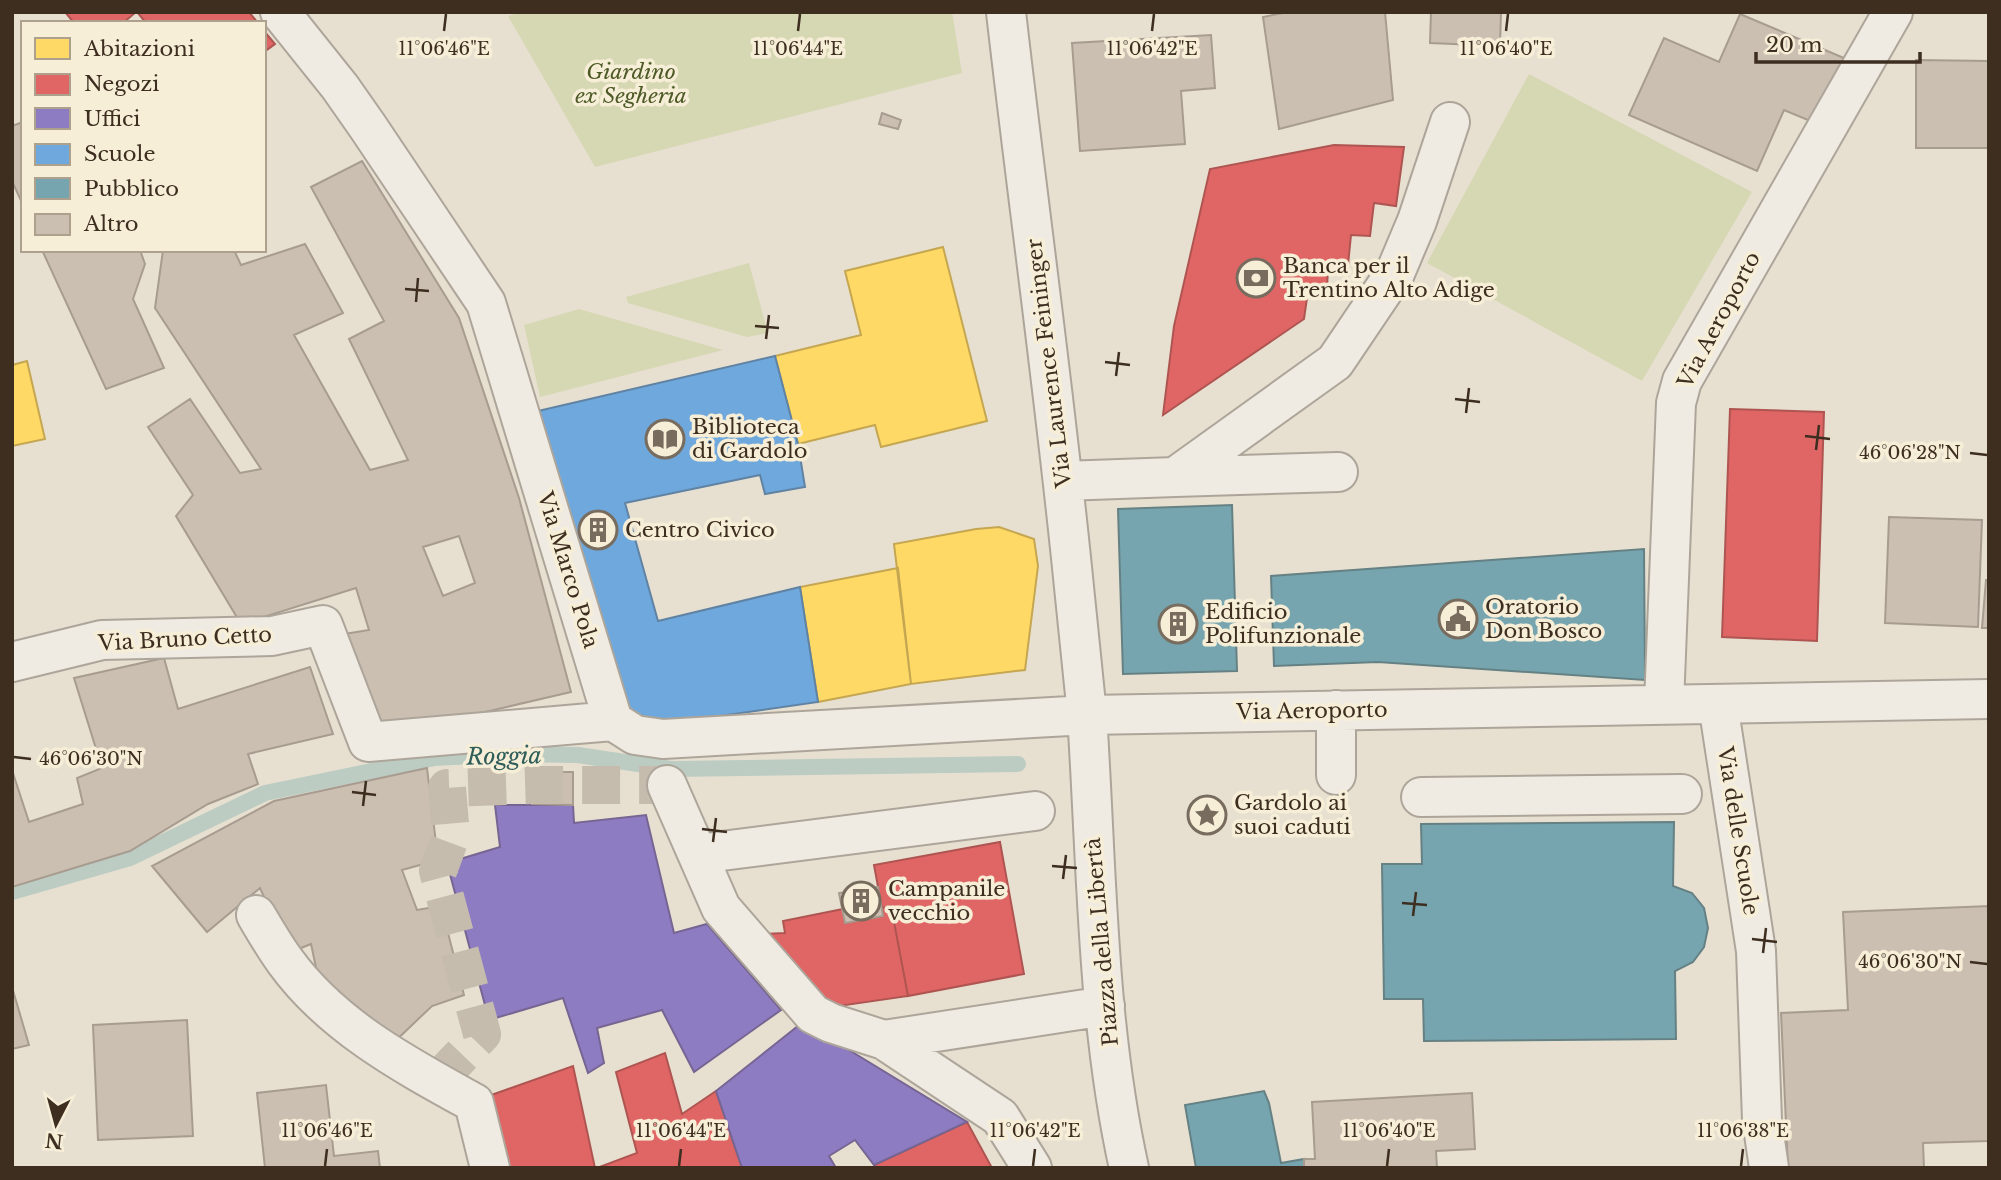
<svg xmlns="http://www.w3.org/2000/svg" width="2001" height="1180" viewBox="0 0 2001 1180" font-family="'Libre Baskerville',serif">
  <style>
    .green { fill: #d6d7b3 }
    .homes { fill: #ffd966; stroke: #c5a651; stroke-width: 2 }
    .shops { fill: #e06666; stroke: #af5551; stroke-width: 2 }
    .offices { fill: #8e7cc3; stroke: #766592; stroke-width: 2 }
    .schools { fill: #6fa8dc; stroke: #6083a4; stroke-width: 2 }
    .public { fill: #76a5af; stroke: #658184; stroke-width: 2 }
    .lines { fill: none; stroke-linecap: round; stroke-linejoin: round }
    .stream { stroke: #bcccc2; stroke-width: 16 }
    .building { fill: #cbbfb2; stroke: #a89c90; stroke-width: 2; fill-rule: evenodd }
    .minor-tunnel { stroke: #c5bcae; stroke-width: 38; stroke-dasharray: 38 19; stroke-linecap: butt }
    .minor-casing { stroke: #ada599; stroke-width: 42 }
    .minor { stroke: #efebe3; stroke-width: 38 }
    .ticks { fill: none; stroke: #3d2e20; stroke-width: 2.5 }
    .labels { text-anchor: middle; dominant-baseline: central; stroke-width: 7; stroke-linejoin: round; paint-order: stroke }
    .park-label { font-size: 21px; font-style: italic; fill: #4d5a26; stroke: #f7eed8 }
    .poi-label { font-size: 21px; fill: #3d2e20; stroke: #f7eed8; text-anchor: start }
    .street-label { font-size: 21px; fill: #3d2e20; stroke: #f7eed8 }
    .water-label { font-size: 23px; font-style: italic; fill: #2f5d5a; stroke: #f7eed8 }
    .ticks-label { font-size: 18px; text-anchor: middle; fill: #3d2e20; stroke: #f7eed8; stroke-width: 7; stroke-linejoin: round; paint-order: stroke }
  </style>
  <rect width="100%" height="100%" fill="#e7e0d1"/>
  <path class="green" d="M 523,12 L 952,12 L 962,73 L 595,167 L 508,16 Z
    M 1529,74 L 1752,192 L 1642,381 L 1427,263 Z
    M 749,263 L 768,333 L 747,337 L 628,303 L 626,297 Z
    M 579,309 L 723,350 L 540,397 L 524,325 Z"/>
  <path class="homes" d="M 943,247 L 987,421 L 881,447 L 875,425 L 798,444 L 775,356 L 861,335 L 845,271 Z
    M 27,361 L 45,439 L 12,446 L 12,365 Z
    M 999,527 L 1034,539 L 1038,566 L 1025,670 L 911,684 L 894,544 L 976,529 Z
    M 898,568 L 911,684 L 818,702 L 800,587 Z"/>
  <path class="shops" d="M 65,12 L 136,12 L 123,23 L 74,23 Z
    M 137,12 L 249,12 L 258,23 L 146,23 Z
    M 264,31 L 275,44 L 264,52 Z
    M 1334,145 L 1404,147 L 1396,206 L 1374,203 L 1370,236 L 1351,235 L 1348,265 L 1328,263 L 1327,293 L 1308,291 L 1304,319 L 1163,415 L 1174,326 L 1210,169 Z
    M 1730,409 L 1824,412 L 1817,641 L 1722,637 Z
    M 1000,842 L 1024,974 L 908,996 L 891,906 L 882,908 L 874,865 Z
    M 891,906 L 908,996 L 818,1009 L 765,934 L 785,933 L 783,921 L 843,909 L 845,923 L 883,916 L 882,908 Z
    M 665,1053 L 682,1114 L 716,1091 L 742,1168 L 597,1168 L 637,1153 L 616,1072 Z
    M 573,1066 L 595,1168 L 500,1168 L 483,1098 Z
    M 967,1122 L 992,1168 L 876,1168 L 874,1165 Z"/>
  <path class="offices" d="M 495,805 L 573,805 L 574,823 L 646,815 L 674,933 L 707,924 L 781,1010 L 694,1072 L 662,1010 L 597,1028 L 604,1063 L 588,1073 L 563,998 L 489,1020 L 447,863 L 500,847 Z
    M 803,1022 L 967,1122 L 874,1165 L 855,1140 L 829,1156 L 836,1168 L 742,1168 L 716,1091 Z"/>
  <path class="schools" d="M 775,356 L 798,444 L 805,487 L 765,494 L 760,475 L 625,503 L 658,621 L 800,587 L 818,702 L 671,723 L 647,720 L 621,711 L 538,411 Z"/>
  <path class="public" d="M 1232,505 L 1237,671 L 1123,674 L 1118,509 Z
    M 1644,549 L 1645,680 L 1378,662 L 1274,666 L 1271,576 Z
    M 1674,822 L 1673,886 L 1692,893 L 1704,908 L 1708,928 L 1704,947 L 1693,962 L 1675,971 L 1676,1039 L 1424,1041 L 1423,999 L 1384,999 L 1382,864 L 1422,864 L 1421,824 Z
    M 1264,1091 L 1269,1103 L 1281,1163 L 1304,1159 L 1304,1168 L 1196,1168 L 1185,1105 Z"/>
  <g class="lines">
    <path class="stream" d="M 12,892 L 130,858 L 265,793 L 435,758 L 512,754 L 578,755 L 671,769 L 1018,764"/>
  </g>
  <path class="building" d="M 1288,12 L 1385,12 L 1393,100 L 1279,129 L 1263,17 Z
    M 1431,12 L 1501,12 L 1500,46 L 1430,43 Z
    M 1740,14 L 1844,58 L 1815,123 L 1784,110 L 1757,171 L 1629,115 L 1664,38 L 1719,62 Z
    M 1211,35 L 1215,88 L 1181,91 L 1185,144 L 1080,151 L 1072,43 Z
    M 1916,60 L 1989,61 L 1989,148 L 1916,148 Z
    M 882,113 L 901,120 L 898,129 L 879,124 Z
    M 23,122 L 23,205 L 12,181 L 12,126 Z
    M 362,161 L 459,318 L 519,498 L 571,692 L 386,735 L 344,634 L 369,630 L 356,588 L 241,624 L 176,516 L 193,495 L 148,427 L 190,399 L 240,473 L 261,469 L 155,308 L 163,250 L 234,250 L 241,265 L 305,244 L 343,313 L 294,335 L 370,470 L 408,460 L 349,339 L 384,321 L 311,187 ZM 459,536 L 475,583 L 443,596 L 423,547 Z
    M 42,250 L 140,250 L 145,264 L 133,299 L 164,368 L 106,389 Z
    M 1889,517 L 1982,520 L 1978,627 L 1885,623 Z
    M 1986,580 L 1989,580 L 1989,628 L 1982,628 Z
    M 164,658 L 178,709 L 310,667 L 333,734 L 248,754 L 258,784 L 208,804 L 130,851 L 12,887 L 12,770 L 29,822 L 83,804 L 77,778 L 102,768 L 74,678 Z
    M 427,768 L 438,860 L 402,870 L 417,910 L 441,906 L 464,995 L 432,1006 L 390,1046 L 318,977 L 311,944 L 289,953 L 260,888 L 207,932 L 152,866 L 274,801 Z
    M 533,772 L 573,772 L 573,805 L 532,804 Z
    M 878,887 L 883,916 L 845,923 L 839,893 Z
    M 1989,906 L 1989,1141 L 1923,1143 L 1924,1168 L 1788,1168 L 1781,1013 L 1848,1010 L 1843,912 Z
    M 12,987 L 29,1045 L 12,1049 Z
    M 187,1020 L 193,1136 L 98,1140 L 93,1025 Z
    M 326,1085 L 334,1156 L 378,1151 L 380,1168 L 265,1168 L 257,1093 Z
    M 1472,1093 L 1475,1149 L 1436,1151 L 1437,1168 L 1304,1168 L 1304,1159 L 1315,1159 L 1312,1102 Z"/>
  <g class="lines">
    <path class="minor-tunnel" d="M 436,1082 L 482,1034 L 438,871 L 451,836 L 447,788 L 533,785 L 667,785"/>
    <defs>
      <path id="minor" d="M 280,12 L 340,87 L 368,127 L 486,303 L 613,721 L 635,735 L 663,739 L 1087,715 L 1989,699
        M 1006,12 C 1028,204 1055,395 1074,587 C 1078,629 1083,672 1087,715 C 1097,866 1096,1019 1129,1168
        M 1175,477 L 1338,472
        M 1063,481 L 1175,477 L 1335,362 L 1395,273 L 1417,221 L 1450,122
        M 12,662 L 102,640 L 272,636 L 323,625 L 368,742 L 613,721
        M 1664,704 L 1676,403 L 1682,381 L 1893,12
        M 1718,704 L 1756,951 L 1762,1120 L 1769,1168
        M 1336,710 L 1336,775
        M 667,785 L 721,908 L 813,1014 L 831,1023 L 884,1040 L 1000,1117 L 1032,1168
        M 1421,797 L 1682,794
        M 698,854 L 1035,811
        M 256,915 C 265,930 274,946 285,961 C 332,1026 405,1065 474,1103 L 490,1168
        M 884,1040 L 1105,1006"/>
    </defs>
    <use href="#minor" class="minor-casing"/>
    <use href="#minor" class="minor"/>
  </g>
  <path class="ticks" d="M 444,31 L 446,14M 798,31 L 800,14M 1152,31 L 1154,14M 1506,31 L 1508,14M 405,289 L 429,291M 416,302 L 418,278M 755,326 L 779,328M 766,339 L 769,315M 1105,362 L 1130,365M 1116,376 L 1119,352M 1455,399 L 1480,402M 1466,413 L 1469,388M 1805,436 L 1830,439M 1816,450 L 1819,425M 1970,453 L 1987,455M 14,757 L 31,759M 352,792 L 376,795M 363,806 L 366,781M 702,829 L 727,832M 713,842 L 716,818M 1052,866 L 1077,868M 1063,879 L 1066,855M 1402,903 L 1427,905M 1413,916 L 1416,892M 1752,939 L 1777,942M 1763,953 L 1766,928M 1970,962 L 1987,964M 325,1166 L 327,1149M 679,1166 L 681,1149M 1033,1166 L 1035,1149M 1387,1166 L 1389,1149M 1741,1166 L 1743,1149"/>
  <defs>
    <symbol id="bank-ring" viewBox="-11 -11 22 22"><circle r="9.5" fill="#f7eed8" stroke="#786c5e" stroke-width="1.5"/><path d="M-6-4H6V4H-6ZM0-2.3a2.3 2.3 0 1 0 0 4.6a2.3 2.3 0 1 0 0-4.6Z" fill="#786c5e"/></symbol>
    <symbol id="library-ring" viewBox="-11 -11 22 22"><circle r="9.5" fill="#f7eed8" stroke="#786c5e" stroke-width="1.5"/><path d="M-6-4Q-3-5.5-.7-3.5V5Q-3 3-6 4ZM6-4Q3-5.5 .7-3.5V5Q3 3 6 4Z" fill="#786c5e"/></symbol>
    <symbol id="building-ring" viewBox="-11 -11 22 22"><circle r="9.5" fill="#f7eed8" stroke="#786c5e" stroke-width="1.5"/><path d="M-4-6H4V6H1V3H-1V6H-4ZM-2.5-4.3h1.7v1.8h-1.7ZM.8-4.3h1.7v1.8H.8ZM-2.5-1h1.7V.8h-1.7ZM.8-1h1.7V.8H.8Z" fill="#786c5e"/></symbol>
    <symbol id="civic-ring" viewBox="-11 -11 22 22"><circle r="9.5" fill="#f7eed8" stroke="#786c5e" stroke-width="1.5"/><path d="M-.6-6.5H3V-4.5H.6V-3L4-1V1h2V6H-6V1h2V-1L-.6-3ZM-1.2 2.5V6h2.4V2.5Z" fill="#786c5e"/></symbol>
    <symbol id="sight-ring" viewBox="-11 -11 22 22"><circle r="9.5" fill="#f7eed8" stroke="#786c5e" stroke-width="1.5"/><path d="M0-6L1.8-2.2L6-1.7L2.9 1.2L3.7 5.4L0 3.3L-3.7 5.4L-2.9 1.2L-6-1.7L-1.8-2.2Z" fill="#786c5e"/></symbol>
  </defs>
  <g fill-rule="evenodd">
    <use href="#bank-ring" x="1234" y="256" width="44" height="44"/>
    <use href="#library-ring" x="643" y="417" width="44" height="44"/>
    <use href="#building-ring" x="576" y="508" width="44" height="44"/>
    <use href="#civic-ring" x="1436" y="597" width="44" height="44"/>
    <use href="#building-ring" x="1156" y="602" width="44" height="44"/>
    <use href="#sight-ring" x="1185" y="793" width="44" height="44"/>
    <use href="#building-ring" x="839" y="879" width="44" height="44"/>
  </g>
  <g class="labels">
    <g class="park-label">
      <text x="631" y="72">Giardino<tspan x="631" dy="24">ex Segheria</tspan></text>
    </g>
    <g class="poi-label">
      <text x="1283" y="266">Banca per il<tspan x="1283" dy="24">Trentino Alto Adige</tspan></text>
      <text x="692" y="427">Biblioteca<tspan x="692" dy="24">di Gardolo</tspan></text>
      <text x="625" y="530">Centro Civico</text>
      <text x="1485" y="607">Oratorio<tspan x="1485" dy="24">Don Bosco</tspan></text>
      <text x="1205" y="612">Edificio<tspan x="1205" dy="24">Polifunzionale</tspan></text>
      <text x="1234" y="803">Gardolo ai<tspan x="1234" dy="24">suoi caduti</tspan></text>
      <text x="888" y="889">Campanile<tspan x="888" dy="24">vecchio</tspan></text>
    </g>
    <g class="street-label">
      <text transform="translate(1719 320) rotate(-62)">Via Aeroporto</text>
      <text transform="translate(1049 363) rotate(-97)">Via Laurence Feininger</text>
      <text transform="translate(568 570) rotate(73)">Via Marco Pola</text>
      <text transform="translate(185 639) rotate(-3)">Via Bruno Cetto</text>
      <text transform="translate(1312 711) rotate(-1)">Via Aeroporto</text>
      <text transform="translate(1738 831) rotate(81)">Via delle Scuole</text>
      <text transform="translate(1102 942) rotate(-95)">Piazza della Libertà</text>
    </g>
    <g class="water-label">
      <text transform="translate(504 756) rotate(-1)">Roggia</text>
    </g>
  </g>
  <g class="ticks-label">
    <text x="444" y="55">11°06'46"E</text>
    <text x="798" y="55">11°06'44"E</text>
    <text x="1152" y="55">11°06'42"E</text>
    <text x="1506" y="55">11°06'40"E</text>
    <text x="1910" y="459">46°06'28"N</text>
    <text x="91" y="765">46°06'30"N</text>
    <text x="1910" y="968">46°06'30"N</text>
    <text x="327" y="1137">11°06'46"E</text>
    <text x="681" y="1137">11°06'44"E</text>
    <text x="1035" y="1137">11°06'42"E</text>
    <text x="1389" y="1137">11°06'40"E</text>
    <text x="1743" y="1137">11°06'38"E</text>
  </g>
  <rect width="2001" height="1180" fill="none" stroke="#3d2e20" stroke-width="28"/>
  <rect x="21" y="21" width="245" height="231" fill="#f7eed8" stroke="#ada18e" stroke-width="2"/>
  <rect x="35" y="38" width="35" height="21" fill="#ffd966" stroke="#ada18e" stroke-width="2"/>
  <text x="84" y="56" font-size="21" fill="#3d2e20">Abitazioni</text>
  <rect x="35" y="74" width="35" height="21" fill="#e06666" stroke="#ada18e" stroke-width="2"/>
  <text x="84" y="91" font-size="21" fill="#3d2e20">Negozi</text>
  <rect x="35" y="108" width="35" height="21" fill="#8e7cc3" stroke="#ada18e" stroke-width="2"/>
  <text x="84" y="126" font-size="21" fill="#3d2e20">Uffici</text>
  <rect x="35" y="144" width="35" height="21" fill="#6fa8dc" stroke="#ada18e" stroke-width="2"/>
  <text x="84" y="161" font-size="21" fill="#3d2e20">Scuole</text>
  <rect x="35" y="178" width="35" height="21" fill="#76a5af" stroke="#ada18e" stroke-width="2"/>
  <text x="84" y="196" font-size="21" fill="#3d2e20">Pubblico</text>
  <rect x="35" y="214" width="35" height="21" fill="#cbbfb2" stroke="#ada18e" stroke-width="2"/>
  <text x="84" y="231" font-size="21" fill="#3d2e20">Altro</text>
  <g transform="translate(56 1124) rotate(186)" stroke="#f7eed8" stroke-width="5" paint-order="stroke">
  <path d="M0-5L12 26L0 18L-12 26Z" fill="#3d2e20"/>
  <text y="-10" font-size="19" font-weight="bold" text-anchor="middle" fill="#3d2e20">N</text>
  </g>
  <path d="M1756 52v10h164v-10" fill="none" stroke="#3d2e20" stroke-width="3.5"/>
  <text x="1766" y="52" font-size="21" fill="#3d2e20" stroke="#f7eed8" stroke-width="5" paint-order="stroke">20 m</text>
</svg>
